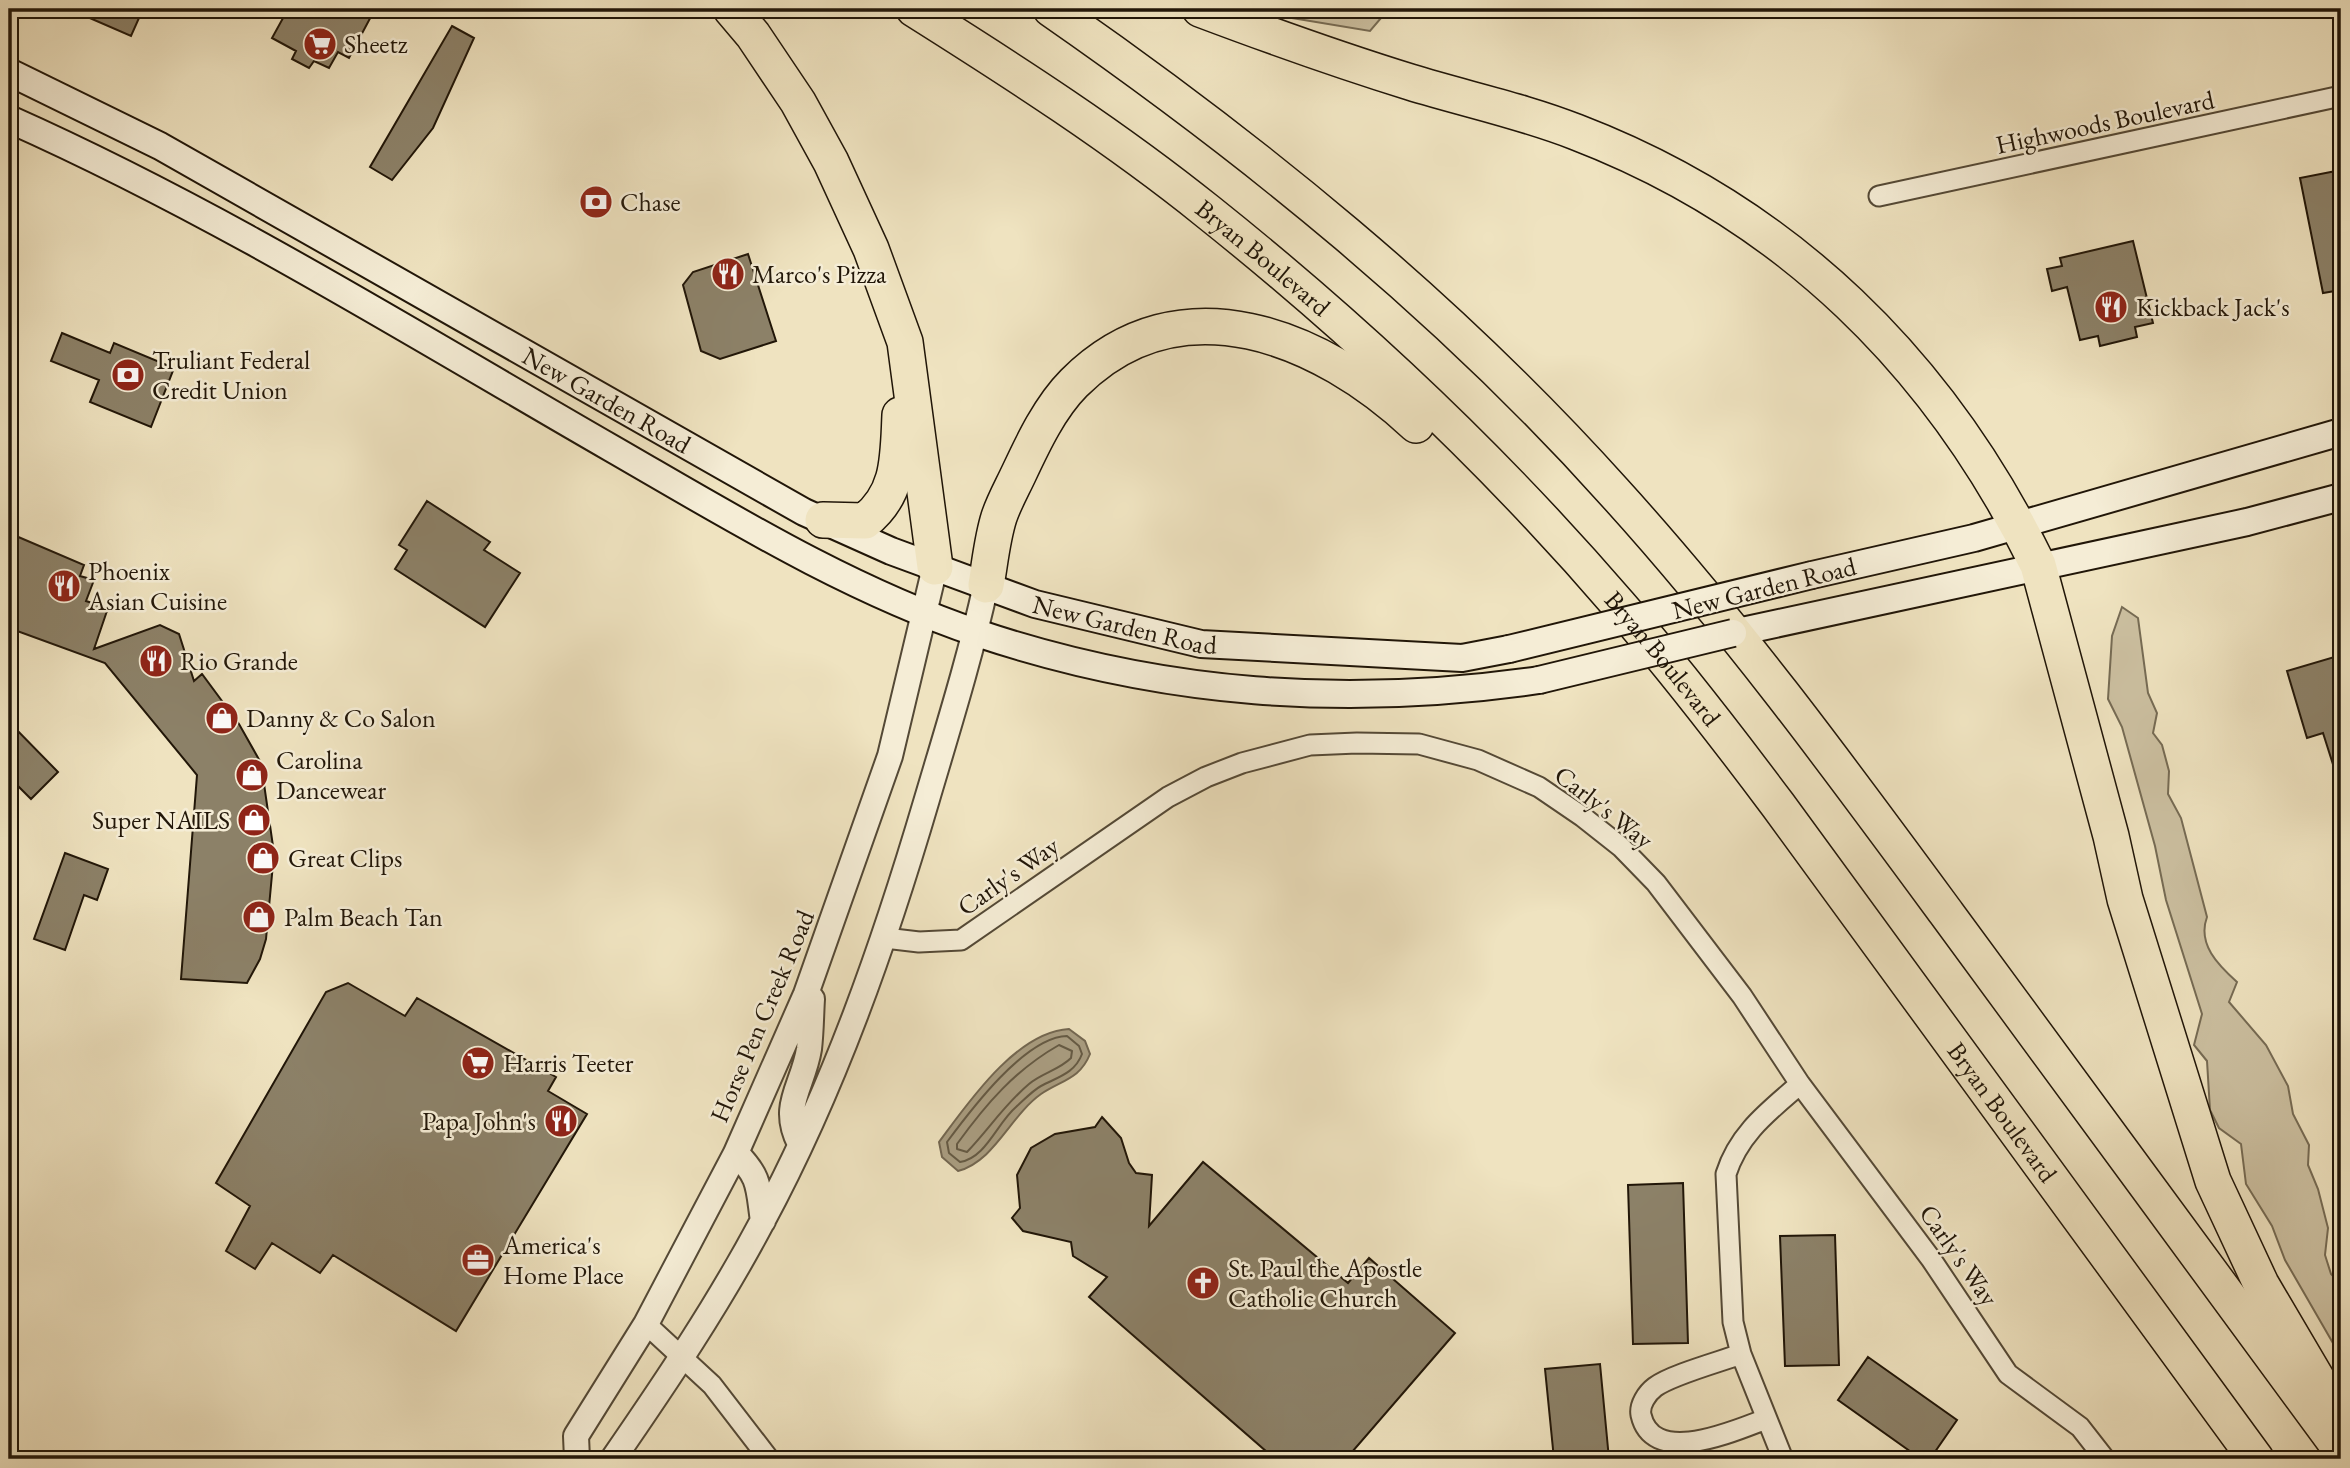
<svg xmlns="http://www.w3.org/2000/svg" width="2350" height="1468" viewBox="0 0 2350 1468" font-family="'EB Garamond',serif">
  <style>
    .green { fill: #ccc0a1; stroke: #766b54; stroke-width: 2 }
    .water { fill: #a99d81; stroke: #736751; stroke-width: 2 }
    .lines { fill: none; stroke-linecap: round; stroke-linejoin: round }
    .shore { stroke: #655a44; stroke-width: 2 }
    .building { fill: #8c8168; stroke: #211608; stroke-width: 2 }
    .minor-casing { stroke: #544936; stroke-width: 23 }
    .tertiary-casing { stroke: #544936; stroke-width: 28 }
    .secondary-casing { stroke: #211608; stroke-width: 30 }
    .motorway-casing { stroke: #211608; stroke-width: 38 }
    .minor { stroke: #f5edd6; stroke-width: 19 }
    .tertiary { stroke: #f5edd6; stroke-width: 24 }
    .secondary { stroke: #f5edd6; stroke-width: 26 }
    .motorway { stroke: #efe3c0; stroke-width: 35 }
    .secondary-bridge-casing { stroke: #211608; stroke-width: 30; stroke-linecap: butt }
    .secondary-bridge { stroke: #f5edd6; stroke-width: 26 }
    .labels { text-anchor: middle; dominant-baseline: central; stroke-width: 5; stroke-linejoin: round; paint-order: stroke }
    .poi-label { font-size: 26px; fill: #211608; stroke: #f5edd6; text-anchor: start }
    .street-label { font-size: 26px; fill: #211608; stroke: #f5edd6 }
  </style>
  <rect width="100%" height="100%" fill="#efe3c0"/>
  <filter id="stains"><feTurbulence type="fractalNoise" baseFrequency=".00286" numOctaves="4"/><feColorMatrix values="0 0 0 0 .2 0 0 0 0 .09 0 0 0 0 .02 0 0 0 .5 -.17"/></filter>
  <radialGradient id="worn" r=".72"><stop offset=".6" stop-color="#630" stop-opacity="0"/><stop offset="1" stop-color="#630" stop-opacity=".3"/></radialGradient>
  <path class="green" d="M 1257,9 L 1385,9 L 1387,11 L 1370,31 L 1292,18 Z
    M 2122,607 L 2138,618 L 2148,693 L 2157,713 L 2153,733 L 2162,745 L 2169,771 L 2168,794 L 2181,818 L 2207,917 C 2197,944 2218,965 2237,982 L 2229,1002 L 2266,1045 L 2288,1086 L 2293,1114 L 2309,1145 L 2308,1165 L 2318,1189 L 2328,1228 L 2325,1255 L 2331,1274 L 2341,1284 L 2341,1357 L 2285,1260 L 2272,1226 L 2246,1184 L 2241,1144 L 2219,1128 L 2210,1110 L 2207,1061 L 2194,1045 L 2202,1014 L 2166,900 L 2155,846 L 2122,727 L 2108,699 L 2112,636 Z"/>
  <path class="water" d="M 1069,1029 L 1085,1041 L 1090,1054 C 1080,1079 1062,1080 1041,1094 C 1010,1116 995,1161 958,1171 L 942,1157 L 939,1142 C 968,1103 1016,1032 1069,1029 Z"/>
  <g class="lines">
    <path class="shore" d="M 1067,1036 L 1079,1046 L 1082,1054 C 1075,1073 1058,1077 1041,1086 C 1032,1091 1024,1100 1016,1107 C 997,1123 986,1158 960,1162 L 949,1153 L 947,1142 C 970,1111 1025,1037 1067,1036 Z
      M 1059,1045 L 1072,1051 L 1071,1058 C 1059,1070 1042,1073 1029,1084 C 1005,1104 989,1129 967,1152 L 957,1149 L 957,1144 C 986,1104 1015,1070 1059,1045 Z"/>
  </g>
  <path class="building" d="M 69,9 L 143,9 L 131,36 Z
    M 288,9 L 375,9 L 349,58 L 338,52 L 329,68 L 314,61 L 309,68 L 292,59 L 296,51 L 272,38 Z
    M 452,26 L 474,38 L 433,128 L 392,180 L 370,167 Z
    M 2341,170 L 2341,290 L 2323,293 L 2300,178 Z
    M 2133,241 L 2153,323 L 2135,327 L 2137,337 L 2100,346 L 2098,336 L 2080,340 L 2067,287 L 2052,291 L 2047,269 L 2062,266 L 2060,258 Z
    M 748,254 L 776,341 L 720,359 L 701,351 L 683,285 L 693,272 Z
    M 62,333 L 110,353 L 114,343 L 174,368 L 151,427 L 90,402 L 99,380 L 51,361 Z
    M 427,501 L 490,542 L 484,550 L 520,573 L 485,627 L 395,569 L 407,550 L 399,545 Z
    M 9,533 L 84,565 L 80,576 L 94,580 L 86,601 L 108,608 L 94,649 L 160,625 L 179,634 L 194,681 L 202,674 L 239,724 L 261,763 L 274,853 L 266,939 L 260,959 L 247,983 L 181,979 L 197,775 L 105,663 L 9,628 Z
    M 2341,655 L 2341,776 L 2337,777 L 2323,733 L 2307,738 L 2287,671 Z
    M 9,722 L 58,772 L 31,799 L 9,777 Z
    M 65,853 L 108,869 L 97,900 L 84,895 L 65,950 L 34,939 Z
    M 348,983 L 405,1016 L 417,998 L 556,1077 L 548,1091 L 587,1114 L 456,1331 L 333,1255 L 320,1273 L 272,1243 L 255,1269 L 226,1251 L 250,1206 L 216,1183 L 326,992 Z
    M 1102,1117 L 1121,1138 L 1129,1163 L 1136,1173 L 1152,1175 L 1149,1226 L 1203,1162 L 1348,1283 L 1369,1258 L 1455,1333 L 1346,1459 L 1275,1459 L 1089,1297 L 1107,1277 L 1073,1256 L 1071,1242 L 1023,1231 L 1012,1218 L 1020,1208 L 1017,1175 L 1031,1148 L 1055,1134 L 1095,1127 Z
    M 1683,1183 L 1688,1343 L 1633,1344 L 1628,1185 Z
    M 1835,1235 L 1839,1365 L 1785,1366 L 1780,1236 Z
    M 1868,1357 L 1957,1420 L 1930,1459 L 1921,1459 L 1838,1400 Z
    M 1600,1364 L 1609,1459 L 1554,1459 L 1545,1369 Z"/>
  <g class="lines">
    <defs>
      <path id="minor" d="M 1879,196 L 2341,96
        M 885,938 L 919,942 L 961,940 L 1168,797 L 1206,777 L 1242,763 L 1310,745 L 1357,743 L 1419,744 L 1478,760 L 1539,787 L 1583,817 L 1621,847 L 1656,883 L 1742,996 L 1800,1084 L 1931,1259 L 2008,1374 L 2080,1427 L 2105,1459
        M 646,1324 L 712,1385 L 769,1459
        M 1741,1354 C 1719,1362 1671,1375 1655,1387 C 1647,1393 1639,1405 1641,1415 C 1653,1468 1736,1430 1766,1419
        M 1783,1459 L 1741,1354 L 1733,1322 L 1726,1174 C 1739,1133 1769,1111 1800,1084"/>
      <path id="tertiary" d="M 800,1144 C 780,1105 803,1087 809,1049 C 811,1032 811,1015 812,999
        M 736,1153 C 761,1178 758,1188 763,1221
        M 577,1459 L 576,1436 L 646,1324 L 736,1153 L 806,994 L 890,756 L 935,567
        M 613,1459 C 666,1382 718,1305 762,1222 C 834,1088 884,945 927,799 C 948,728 970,658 986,585"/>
      <g id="secondary">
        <path id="s1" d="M 9,72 L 160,146 L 804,512 L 891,551 L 1035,604 L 1201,644 L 1462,658 L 1509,649"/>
        <path d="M 9,119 C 218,212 413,334 611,448 C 729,516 847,589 977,633 C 1162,695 1346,708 1539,680"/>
        <path d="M 1812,575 L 1974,538 L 2341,432"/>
        <path d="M 1733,633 L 2247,522 L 2341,497"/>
      </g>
      <g id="motorway">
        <path d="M 731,9 L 753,35 L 798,102 L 831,162 L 871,249 L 905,342 L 935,567"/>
        <path id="s2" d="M 914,9 C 1014,72 1115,137 1207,211 C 1355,329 1496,462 1619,605 C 1675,669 1727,737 1778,805 L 2256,1459"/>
        <path d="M 1051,9 C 1254,150 1448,307 1614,492 C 1734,624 1841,770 1947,914 C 2079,1092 2209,1272 2341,1450"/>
        <path d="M 1200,9 C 1269,35 1339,60 1410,82 C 1465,99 1523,111 1576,132 C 1787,213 1940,364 2038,565 L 2111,836 L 2125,899 L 2213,1181 L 2261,1284 L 2341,1420"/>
        <path d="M 823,520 L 865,521 C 900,493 898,457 900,415"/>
        <path d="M 986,585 C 990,563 992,539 999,517 C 1004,502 1012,488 1019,473 C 1033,443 1050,407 1074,383 C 1180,277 1322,337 1416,425"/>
      </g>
    </defs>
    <use href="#minor" class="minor-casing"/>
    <use href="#tertiary" class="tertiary-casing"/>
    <use href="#secondary" class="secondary-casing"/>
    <use href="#motorway" class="motorway-casing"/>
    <use href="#minor" class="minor"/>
    <use href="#tertiary" class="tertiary"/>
    <use href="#secondary" class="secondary"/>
    <use href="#motorway" class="motorway"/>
    <defs>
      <path id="secondary-bridge" d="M 1509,649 L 1812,575
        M 1539,680 L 1733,633"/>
    </defs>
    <use href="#secondary-bridge" class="secondary-bridge-casing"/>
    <use href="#secondary-bridge" class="secondary-bridge"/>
  </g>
  <defs>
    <symbol id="supermarket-disc" viewBox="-11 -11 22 22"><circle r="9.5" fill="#8f2418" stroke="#f5edd6"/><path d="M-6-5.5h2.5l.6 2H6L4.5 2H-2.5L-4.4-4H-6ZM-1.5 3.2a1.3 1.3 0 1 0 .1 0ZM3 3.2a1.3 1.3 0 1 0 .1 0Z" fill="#fff"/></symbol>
    <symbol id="bank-disc" viewBox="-11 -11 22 22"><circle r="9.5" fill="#8f2418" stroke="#f5edd6"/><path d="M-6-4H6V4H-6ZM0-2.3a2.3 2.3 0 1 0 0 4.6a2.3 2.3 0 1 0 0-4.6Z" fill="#fff"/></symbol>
    <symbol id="restaurant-disc" viewBox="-11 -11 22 22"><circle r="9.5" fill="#8f2418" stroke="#f5edd6"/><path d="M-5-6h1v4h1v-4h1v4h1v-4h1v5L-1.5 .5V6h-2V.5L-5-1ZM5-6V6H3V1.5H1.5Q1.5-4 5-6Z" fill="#fff"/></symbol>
    <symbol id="shop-disc" viewBox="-11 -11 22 22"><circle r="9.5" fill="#8f2418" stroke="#f5edd6"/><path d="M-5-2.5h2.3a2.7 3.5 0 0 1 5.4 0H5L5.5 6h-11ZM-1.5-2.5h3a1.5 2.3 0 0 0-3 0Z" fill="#fff"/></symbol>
    <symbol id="office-disc" viewBox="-11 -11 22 22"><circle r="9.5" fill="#8f2418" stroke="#f5edd6"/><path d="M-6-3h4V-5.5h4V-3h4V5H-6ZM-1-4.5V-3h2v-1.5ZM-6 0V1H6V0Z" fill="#fff"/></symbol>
    <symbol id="church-disc" viewBox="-11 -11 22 22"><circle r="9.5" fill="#8f2418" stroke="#f5edd6"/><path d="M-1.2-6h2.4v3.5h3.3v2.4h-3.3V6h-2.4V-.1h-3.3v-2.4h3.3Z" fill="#fff"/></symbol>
  </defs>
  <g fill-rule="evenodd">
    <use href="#supermarket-disc" x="301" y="25" width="38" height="38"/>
    <use href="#bank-disc" x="577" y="183" width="38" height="38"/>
    <use href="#restaurant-disc" x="709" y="255" width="38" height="38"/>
    <use href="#restaurant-disc" x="2092" y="288" width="38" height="38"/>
    <use href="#bank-disc" x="109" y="356" width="38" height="38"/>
    <use href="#restaurant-disc" x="45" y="567" width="38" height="38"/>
    <use href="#restaurant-disc" x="137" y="642" width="38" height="38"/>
    <use href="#shop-disc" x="203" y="699" width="38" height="38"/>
    <use href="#shop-disc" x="233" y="756" width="38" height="38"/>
    <use href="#shop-disc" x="235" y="801" width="38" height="38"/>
    <use href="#shop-disc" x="244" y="839" width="38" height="38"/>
    <use href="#shop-disc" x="240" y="898" width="38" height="38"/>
    <use href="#supermarket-disc" x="459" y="1044" width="38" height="38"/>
    <use href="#restaurant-disc" x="542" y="1102" width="38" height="38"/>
    <use href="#office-disc" x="459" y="1241" width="38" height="38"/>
    <use href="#church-disc" x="1184" y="1264" width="38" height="38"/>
  </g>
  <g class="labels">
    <g class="poi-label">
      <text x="344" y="44">Sheetz</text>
      <text x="620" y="202">Chase</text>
      <text x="752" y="274">Marco's Pizza</text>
      <text x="2136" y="307">Kickback Jack's</text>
      <text x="152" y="360">Truliant Federal<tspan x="152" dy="30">Credit Union</tspan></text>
      <text x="88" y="571">Phoenix<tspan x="88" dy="30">Asian Cuisine</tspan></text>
      <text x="180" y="661">Rio Grande</text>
      <text x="246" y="718">Danny &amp; Co Salon</text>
      <text x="276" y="760">Carolina<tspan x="276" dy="30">Dancewear</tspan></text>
      <text x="230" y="820" text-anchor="end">Super NAILS</text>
      <text x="288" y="858">Great Clips</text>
      <text x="284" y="917">Palm Beach Tan</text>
      <text x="503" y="1063">Harris Teeter</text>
      <text x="536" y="1121" text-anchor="end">Papa John's</text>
      <text x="503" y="1245">America's<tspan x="503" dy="30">Home Place</tspan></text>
      <text x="1228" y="1268">St. Paul the Apostle<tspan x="1228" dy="30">Catholic Church</tspan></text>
    </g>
    <g class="street-label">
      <text transform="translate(2105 122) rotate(-12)">Highwoods Boulevard</text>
      <text stroke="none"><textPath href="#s2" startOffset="429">Bryan Boulevard</textPath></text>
      <text stroke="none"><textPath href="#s1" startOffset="682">New Garden Road</textPath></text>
      <text transform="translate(1764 588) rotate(-14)">New Garden Road</text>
      <text stroke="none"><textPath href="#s1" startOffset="1250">New Garden Road</textPath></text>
      <text stroke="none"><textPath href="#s2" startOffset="996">Bryan Boulevard</textPath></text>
      <text transform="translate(1604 807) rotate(38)">Carly's Way</text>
      <text transform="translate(1008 876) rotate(-35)">Carly's Way</text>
      <text transform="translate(762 1016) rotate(-67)">Horse Pen Creek Road</text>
      <text stroke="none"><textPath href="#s2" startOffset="1563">Bryan Boulevard</textPath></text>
      <text transform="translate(1959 1255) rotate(55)">Carly's Way</text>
    </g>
  </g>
  <rect width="2350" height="1468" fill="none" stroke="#efe3c0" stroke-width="35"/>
  <rect x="10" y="10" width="2329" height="1447" fill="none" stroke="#211608" stroke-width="3.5"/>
  <rect x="18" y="18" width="2315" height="1433" fill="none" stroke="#211608" stroke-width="2"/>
  <rect width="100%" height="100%" filter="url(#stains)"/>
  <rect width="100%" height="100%" fill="url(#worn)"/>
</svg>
